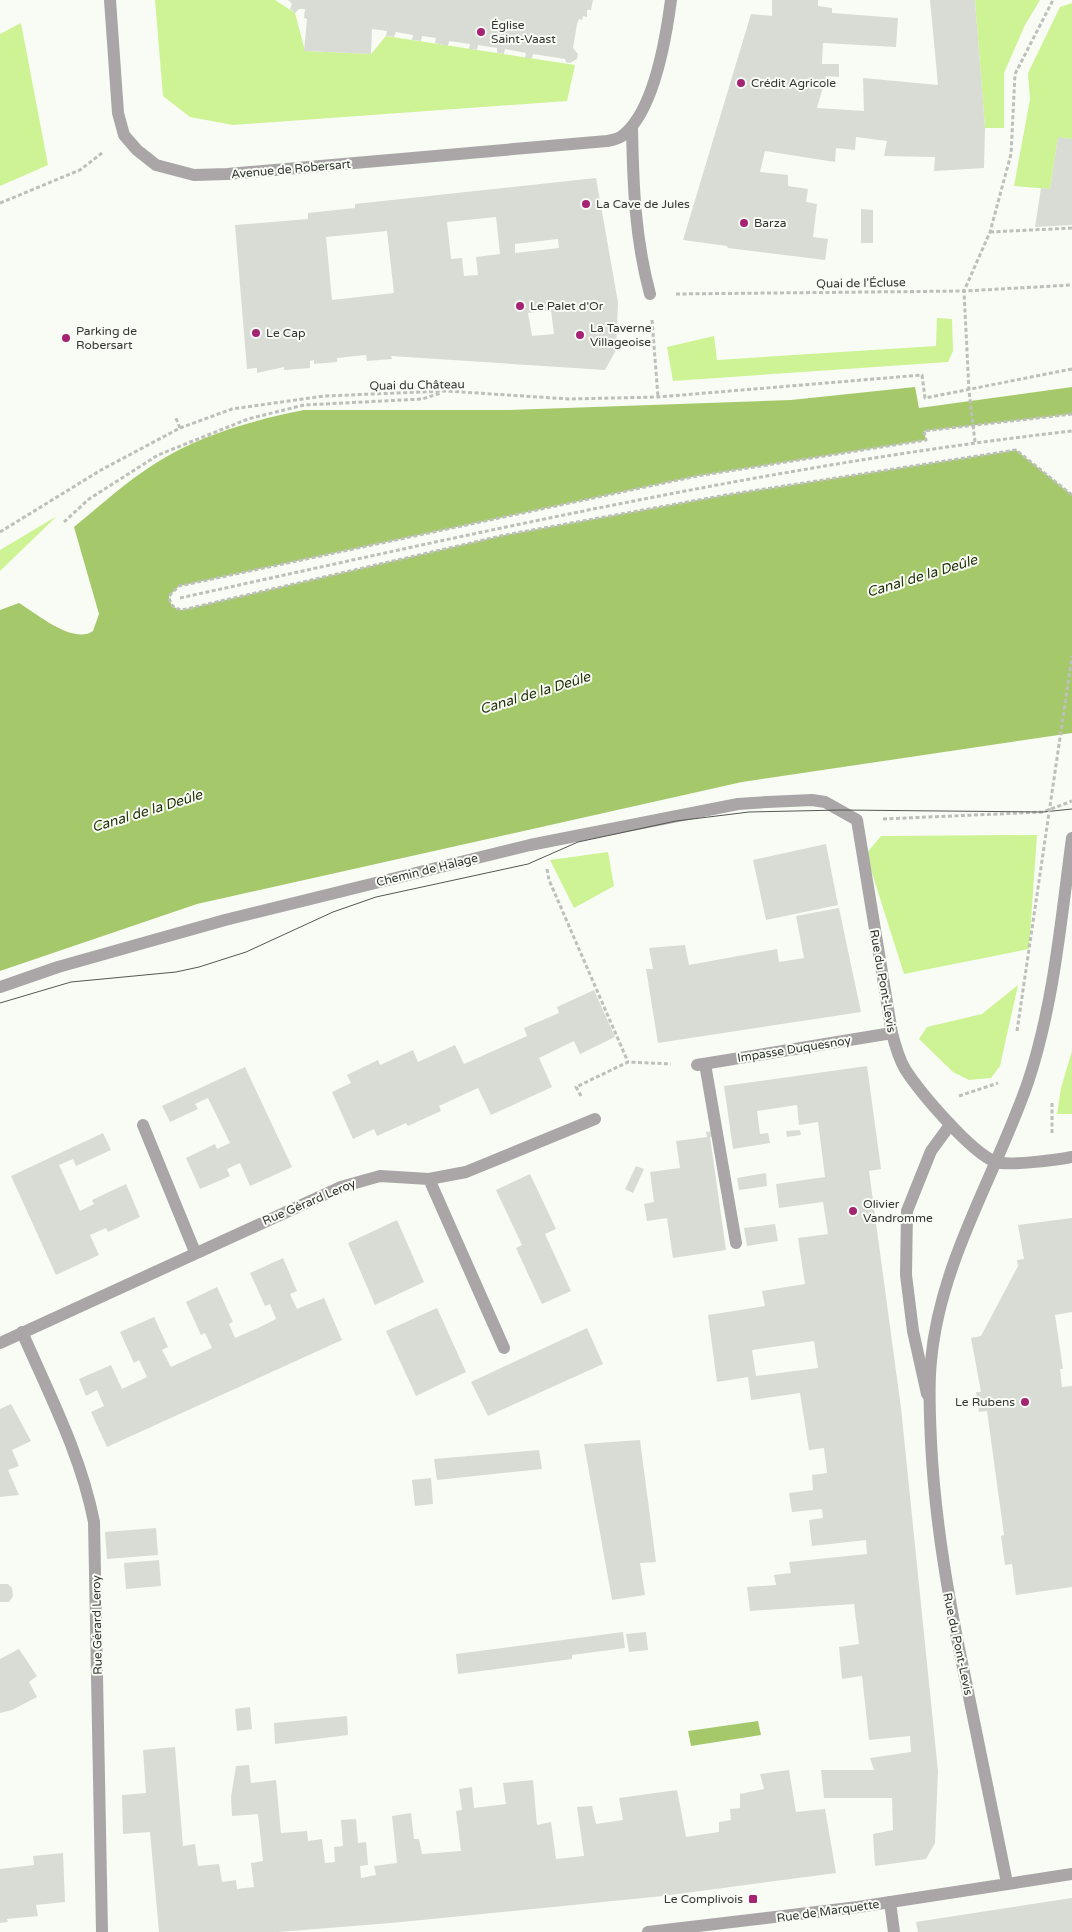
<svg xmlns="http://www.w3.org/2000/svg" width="1072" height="1932" viewBox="0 0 1072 1932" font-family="'Varela Round',sans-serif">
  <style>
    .green { fill: #cef394 }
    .water { fill: #a5c96a }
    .building { fill: #d9dcd4; fill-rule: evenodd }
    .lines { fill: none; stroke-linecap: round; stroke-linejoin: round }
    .path { stroke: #bdc0ba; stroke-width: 3; stroke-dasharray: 4 2.5; stroke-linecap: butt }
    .service { stroke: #aaa6a8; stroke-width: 12 }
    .minor { stroke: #aaa6a8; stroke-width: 12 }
    .tertiary { stroke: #aaa6a8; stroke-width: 12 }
    .tram { stroke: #555753; stroke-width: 1 }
    .path-bridge { stroke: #bdc0ba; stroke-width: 3; stroke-dasharray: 4 2.5; stroke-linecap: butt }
    .poi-dot { fill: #a52372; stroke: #f8fcf4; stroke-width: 2 }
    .labels { text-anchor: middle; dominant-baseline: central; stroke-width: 4; stroke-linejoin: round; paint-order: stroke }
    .poi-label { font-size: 12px; fill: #343633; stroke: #f8fcf4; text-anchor: start }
    .street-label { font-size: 12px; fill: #343633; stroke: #f8fcf4 }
    .water-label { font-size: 14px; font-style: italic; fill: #26340d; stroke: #f8fcf4 }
  </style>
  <rect width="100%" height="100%" fill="#f8fcf4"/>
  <path class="green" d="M 155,0 L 275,0 L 295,13 L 305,51 L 371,54 L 386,36 L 575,65 L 567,101 L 233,125 L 190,117 L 163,96 Z
    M 975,0 L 1040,0 L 1025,25 L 1004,73 L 1004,128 L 985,128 Z
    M 1072,3 L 1072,139 L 1058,138 L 1050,189 L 1014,186 L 1030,99 L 1028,73 L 1060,7 Z
    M 21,23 L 48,165 L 0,186 L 0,34 Z
    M 937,318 L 952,319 L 953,351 L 948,362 L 673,381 L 667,347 L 714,336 L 717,360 L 936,346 Z
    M 57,516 L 0,571 L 0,550 Z
    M 1037,835 L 1029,949 L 904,974 L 866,854 L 881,836 Z
    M 608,852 L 614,886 L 574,908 L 550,860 Z
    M 1018,985 L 1000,1066 L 991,1078 L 969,1080 L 953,1072 L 919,1039 L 927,1027 L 982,1014 Z
    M 1072,1051 L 1072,1114 L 1057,1114 L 1061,1088 Z"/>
  <path class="water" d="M 915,387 L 919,408 L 1072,387 L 1072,414 L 924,431 L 926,440 L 697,476 L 179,586 L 169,596 C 170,605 173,608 182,610 L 505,535 L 726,495 L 1016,450 L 1072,495 L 1072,733 L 742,782 L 197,904 L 0,971 L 0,610 L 19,603 C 37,614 74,645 93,631 L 99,614 L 74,527 C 101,505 127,481 156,463 C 199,435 254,420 304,410 L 509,410 L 791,400 Z
    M 758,1721 L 761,1735 L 691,1746 L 688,1731 Z"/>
  <path class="building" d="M 288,0 L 593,0 L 591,10 L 587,10 L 587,17 L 583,16 L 582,20 L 579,19 L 577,24 L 573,48 L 578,54 L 577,59 L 570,63 L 566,62 L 565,59 L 533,54 L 532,58 L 525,58 L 526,53 L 505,49 L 504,54 L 497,53 L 497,48 L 478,45 L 477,50 L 469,49 L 470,44 L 449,41 L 448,46 L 435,43 L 436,38 L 422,36 L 421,41 L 412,40 L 413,35 L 396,32 L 394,37 L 386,36 L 387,31 L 372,29 L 371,54 L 304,51 L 307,19 L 304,18 L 305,9 L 299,9 L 295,13 L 290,9 L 292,4 Z
    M 772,0 L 818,0 L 818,6 L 832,8 L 832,13 L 898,18 L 896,47 L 823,43 L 822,64 L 839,64 L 839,77 L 826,76 L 817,108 L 864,111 L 863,78 L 938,85 L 930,0 L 975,0 L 985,128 L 984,168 L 934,171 L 935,157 L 884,156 L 887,141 L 856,137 L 855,150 L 836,148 L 835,162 L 765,151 L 760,172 L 788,175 L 788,186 L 808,189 L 806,202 L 817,204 L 813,237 L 828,239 L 825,260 L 728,248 L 727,246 L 683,240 L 751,14 L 772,16 Z
    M 1058,137 L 1072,139 L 1072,225 L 1035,227 L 1041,188 L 1050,189 Z
    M 596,178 L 618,302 L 616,350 L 605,370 L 391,356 L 392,359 L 367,361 L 366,355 L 337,358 L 337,362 L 314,364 L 314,360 L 310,361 L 310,368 L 284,370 L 284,367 L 257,373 L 257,368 L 247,369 L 235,225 L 308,219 L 308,213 L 355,208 L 355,204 ZM 496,217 L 500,254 L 476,257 L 478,275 L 464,276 L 462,258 L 451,259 L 447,222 ZM 387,231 L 394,293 L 332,300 L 326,237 ZM 558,239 L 559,248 L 515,253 L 515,244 ZM 551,310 L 554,334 L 532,336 L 528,313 Z
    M 861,209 L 873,210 L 873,243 L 861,243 Z
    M 826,844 L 838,905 L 766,920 L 753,860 Z
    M 839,908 L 861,1012 L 658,1043 L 646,969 L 653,969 L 649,948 L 685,945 L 689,965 L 777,949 L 779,962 L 804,958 L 796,916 Z
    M 594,990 L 615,1037 L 580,1054 L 574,1041 L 539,1058 L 552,1087 L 491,1115 L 478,1088 L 439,1106 L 441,1111 L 408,1126 L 406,1123 L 377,1136 L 374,1129 L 353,1139 L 332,1092 L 351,1083 L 347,1075 L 378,1060 L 380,1065 L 413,1050 L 418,1062 L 455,1045 L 464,1064 L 527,1036 L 524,1028 L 559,1013 L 557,1007 Z
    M 867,1066 L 881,1169 L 869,1171 L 901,1408 L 938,1771 L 935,1843 L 926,1859 L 875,1866 L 873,1834 L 893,1830 L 892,1798 L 824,1798 L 821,1770 L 874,1770 L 870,1758 L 911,1752 L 910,1736 L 869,1740 L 862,1676 L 842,1679 L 839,1647 L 859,1644 L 854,1604 L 750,1611 L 747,1587 L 776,1585 L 774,1575 L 791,1573 L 789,1562 L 867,1554 L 866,1540 L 812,1546 L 809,1520 L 823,1518 L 822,1509 L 792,1512 L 789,1493 L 813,1490 L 812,1475 L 827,1473 L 824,1448 L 809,1450 L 800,1393 L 751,1400 L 748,1377 L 717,1382 L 708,1315 L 765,1306 L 762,1291 L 805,1284 L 798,1238 L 828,1234 L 823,1202 L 779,1208 L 776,1184 L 825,1177 L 818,1122 L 799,1125 L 797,1105 L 757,1111 L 760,1134 L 768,1133 L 770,1143 L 733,1149 L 724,1086 ZM 814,1341 L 818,1368 L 756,1376 L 752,1350 Z
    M 245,1067 L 292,1167 L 250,1186 L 240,1163 L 227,1169 L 230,1176 L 200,1189 L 186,1158 L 215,1144 L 217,1149 L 230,1143 L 208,1098 L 195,1104 L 198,1109 L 170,1122 L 162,1106 Z
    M 800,1130 L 801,1135 L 787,1137 L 786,1131 Z
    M 714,1131 L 714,1137 L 710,1137 L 726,1250 L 673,1258 L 667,1218 L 647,1221 L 644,1204 L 654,1202 L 650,1172 L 680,1168 L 676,1141 L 707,1137 L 706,1132 Z
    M 103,1133 L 111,1150 L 76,1166 L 73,1159 L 59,1165 L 80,1211 L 94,1204 L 92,1200 L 126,1184 L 140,1217 L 108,1232 L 106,1228 L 90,1235 L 99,1255 L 56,1275 L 11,1176 Z
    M 636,1166 L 644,1169 L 633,1193 L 625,1189 Z
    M 766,1173 L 767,1186 L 739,1190 L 737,1178 Z
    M 530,1174 L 556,1229 L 545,1234 L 571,1291 L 542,1304 L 516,1248 L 522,1245 L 496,1190 Z
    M 1072,1218 L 1072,1312 L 1055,1315 L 1063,1369 L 1060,1369 L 1062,1387 L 1072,1386 L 1072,1587 L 1016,1595 L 1012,1564 L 1005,1565 L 1001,1536 L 1004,1535 L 987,1411 L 979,1412 L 976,1392 L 981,1392 L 971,1338 L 981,1336 L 1018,1266 L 1017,1260 L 1024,1259 L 1018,1225 Z
    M 397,1220 L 424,1282 L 375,1305 L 348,1243 Z
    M 775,1224 L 778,1241 L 747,1246 L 744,1228 Z
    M 283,1258 L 297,1291 L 290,1294 L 297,1309 L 324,1298 L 342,1340 L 107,1447 L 91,1412 L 104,1406 L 97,1390 L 86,1396 L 79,1379 L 111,1365 L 122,1389 L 147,1377 L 139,1360 L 134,1363 L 120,1332 L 154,1317 L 168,1347 L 162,1350 L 171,1367 L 212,1348 L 205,1333 L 201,1335 L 186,1302 L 217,1287 L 233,1322 L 229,1324 L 235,1338 L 258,1328 L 276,1319 L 270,1304 L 265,1306 L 250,1273 Z
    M 437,1308 L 466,1372 L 416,1396 L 386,1331 Z
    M 587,1328 L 603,1364 L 488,1416 L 471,1382 Z
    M 11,1404 L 31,1441 L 12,1450 L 19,1466 L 8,1470 L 19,1495 L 0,1497 L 0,1409 Z
    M 640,1440 L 656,1562 L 640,1563 L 645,1595 L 612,1600 L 584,1444 Z
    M 539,1450 L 542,1469 L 437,1480 L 434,1459 Z
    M 431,1478 L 433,1504 L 415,1506 L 412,1480 Z
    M 156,1528 L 158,1555 L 107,1559 L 105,1532 Z
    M 159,1560 L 161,1586 L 126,1589 L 124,1563 Z
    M 0,1584 L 8,1584 L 12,1588 L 13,1596 L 9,1602 L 0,1602 Z
    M 623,1632 L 625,1648 L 572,1655 L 572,1659 L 458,1674 L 456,1654 Z
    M 646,1632 L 648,1650 L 629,1652 L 626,1634 Z
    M 19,1649 L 37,1676 L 29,1682 L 37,1697 L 12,1710 L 0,1713 L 0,1659 Z
    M 250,1707 L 252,1729 L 237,1731 L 235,1709 Z
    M 347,1716 L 348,1735 L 275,1744 L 274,1723 Z
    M 175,1747 L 183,1846 L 195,1844 L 198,1866 L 219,1864 L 222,1882 L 236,1880 L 237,1889 L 254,1887 L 251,1863 L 263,1861 L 258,1814 L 232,1816 L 231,1797 L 236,1766 L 249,1765 L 251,1783 L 276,1780 L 281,1833 L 307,1831 L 308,1841 L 322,1839 L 325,1863 L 335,1862 L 334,1847 L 343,1846 L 341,1820 L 356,1819 L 358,1843 L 366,1842 L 368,1865 L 360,1866 L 361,1878 L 376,1875 L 374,1866 L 397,1863 L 392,1816 L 411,1813 L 414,1839 L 419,1839 L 422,1854 L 461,1851 L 456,1811 L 462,1810 L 459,1789 L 472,1787 L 474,1808 L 506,1804 L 503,1783 L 533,1780 L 537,1825 L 551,1822 L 556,1859 L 584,1856 L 577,1807 L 592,1806 L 596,1824 L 623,1820 L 619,1798 L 677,1790 L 686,1837 L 719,1832 L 719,1822 L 731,1820 L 730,1809 L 740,1808 L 740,1794 L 764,1789 L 760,1774 L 789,1770 L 796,1812 L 825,1809 L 836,1873 L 663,1896 L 391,1923 L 278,1932 L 159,1932 L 150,1832 L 123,1834 L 122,1795 L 146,1793 L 143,1750 Z
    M 63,1853 L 65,1902 L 36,1905 L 38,1916 L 7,1919 L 8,1922 L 0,1923 L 0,1869 L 34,1865 L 33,1856 Z
    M 1072,1898 L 1072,1932 L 918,1932 L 916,1922 Z"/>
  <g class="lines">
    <path class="path" d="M 0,203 L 80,170 L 102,153
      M 990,232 L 1072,228
      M 676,294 L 964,291 L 1072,285
      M 652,320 L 658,397
      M 1072,414 L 924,431 L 926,440 L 697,476 L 179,586 L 169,596 C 170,605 173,608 182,610 L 505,535 L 726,495 L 1016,450 L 1072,495
      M 180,428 L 232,409 L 324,396 L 446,391 L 569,399 L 658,397 L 922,375 L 925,398 L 1072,369
      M 975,442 L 969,391 L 964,291 L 990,232 L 1011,154 L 1015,74 L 1053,0
      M 64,522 L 89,499 L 158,455 L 248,419 L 304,405 L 422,399 L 441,393
      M 0,532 L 101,470 L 180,428 L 175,416
      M 180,598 C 476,533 771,465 1072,431
      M 883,819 L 1043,812 L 1072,801
      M 547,869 L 549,880 L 628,1062
      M 581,1096 L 576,1087 L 628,1062 L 671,1064
      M 959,1096 L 998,1083
      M 1052,1133 L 1052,1102"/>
    <path class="service" d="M 429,1179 L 504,1348
      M 0,1343 L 341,1187 L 380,1176 L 429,1179 L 466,1172 L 595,1119"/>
    <path class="minor" d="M 110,0 L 118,113 L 124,135 L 137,150 L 156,165 L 194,175 L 227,174 L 607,141 C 612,140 618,139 622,136 C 654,112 666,38 671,0
      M 632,127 C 633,184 635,239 650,294
      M 0,987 L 58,967 L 225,920 L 530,845 L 738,804 L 767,802 L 812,800 L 825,802 L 857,820 L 892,1033 C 895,1045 898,1057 905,1069 C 919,1091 971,1153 996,1162 C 1008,1166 1057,1160 1072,1157
      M 705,1064 L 736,1243
      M 697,1065 L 892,1033
      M 143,1125 L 195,1252
      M 22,1332 C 49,1394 81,1455 94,1522 L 102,1932
      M 927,1394 L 913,1331 L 906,1275 L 907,1211 L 931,1151 L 950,1125
      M 890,1902 L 894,1932"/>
    <path class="tertiary" d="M 1007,1883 C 993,1816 980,1749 966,1682 C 949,1602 935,1523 931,1442 C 930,1415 928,1388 931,1361 C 940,1261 996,1175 1028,1082 C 1054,1004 1061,919 1072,838
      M 648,1932 L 858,1907 L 1072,1874"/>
    <path class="tram" d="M 0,1003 L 71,982 L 176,972 L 199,967 L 246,952 L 333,912 L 376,897 L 528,864 L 578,842 L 676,821 L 749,812 L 841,810 L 1043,812 L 1072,809"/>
    <path class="path-bridge" d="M 1017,1031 L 1072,656"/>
  </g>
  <g class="poi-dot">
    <circle cx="481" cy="32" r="5"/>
    <circle cx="741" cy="83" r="5"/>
    <circle cx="586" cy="204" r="5"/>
    <circle cx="744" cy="223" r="5"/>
    <circle cx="520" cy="306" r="5"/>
    <circle cx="256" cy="333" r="5"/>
    <circle cx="580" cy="335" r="5"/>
    <circle cx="66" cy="338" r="5"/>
    <circle cx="853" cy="1211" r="5"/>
    <circle cx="1025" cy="1402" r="5"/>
    <rect x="748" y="1894" width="10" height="10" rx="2.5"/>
  </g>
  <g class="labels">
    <g class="poi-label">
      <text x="491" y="25">Église<tspan x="491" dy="14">Saint-Vaast</tspan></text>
      <text x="751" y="83">Crédit Agricole</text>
      <text x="596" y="204">La Cave de Jules</text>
      <text x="754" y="223">Barza</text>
      <text x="530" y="306">Le Palet d'Or</text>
      <text x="590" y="328">La Taverne<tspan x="590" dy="14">Villageoise</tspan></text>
      <text x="76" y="331">Parking de<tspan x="76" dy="14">Robersart</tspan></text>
      <text x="266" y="333">Le Cap</text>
      <text x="863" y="1204">Olivier<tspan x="863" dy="14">Vandromme</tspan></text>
      <text x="1015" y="1402" text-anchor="end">Le Rubens</text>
      <text x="743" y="1899" text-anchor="end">Le Complivois</text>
    </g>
    <g class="street-label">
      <text transform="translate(291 169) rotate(-5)">Avenue de Robersart</text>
      <text transform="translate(861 283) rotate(-1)">Quai de l'Écluse</text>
      <text transform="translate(417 385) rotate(-1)">Quai du Château</text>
      <text transform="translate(427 870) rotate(-14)">Chemin de Halage</text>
      <text transform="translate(883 981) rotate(80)">Rue du Pont-Levis</text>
      <text transform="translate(794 1049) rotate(-9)">Impasse Duquesnoy</text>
      <text transform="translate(309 1202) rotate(-23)">Rue Gérard Leroy</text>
      <text transform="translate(97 1625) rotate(-91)">Rue Gérard Leroy</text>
      <text transform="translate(958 1644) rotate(78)">Rue du Pont-Levis</text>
      <text transform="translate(828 1911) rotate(-8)">Rue de Marquette</text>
    </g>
    <g class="water-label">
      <text transform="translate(922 576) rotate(-17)">Canal de la Deûle</text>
      <text transform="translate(535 693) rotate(-17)">Canal de la Deûle</text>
      <text transform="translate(147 811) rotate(-17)">Canal de la Deûle</text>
    </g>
  </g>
</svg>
